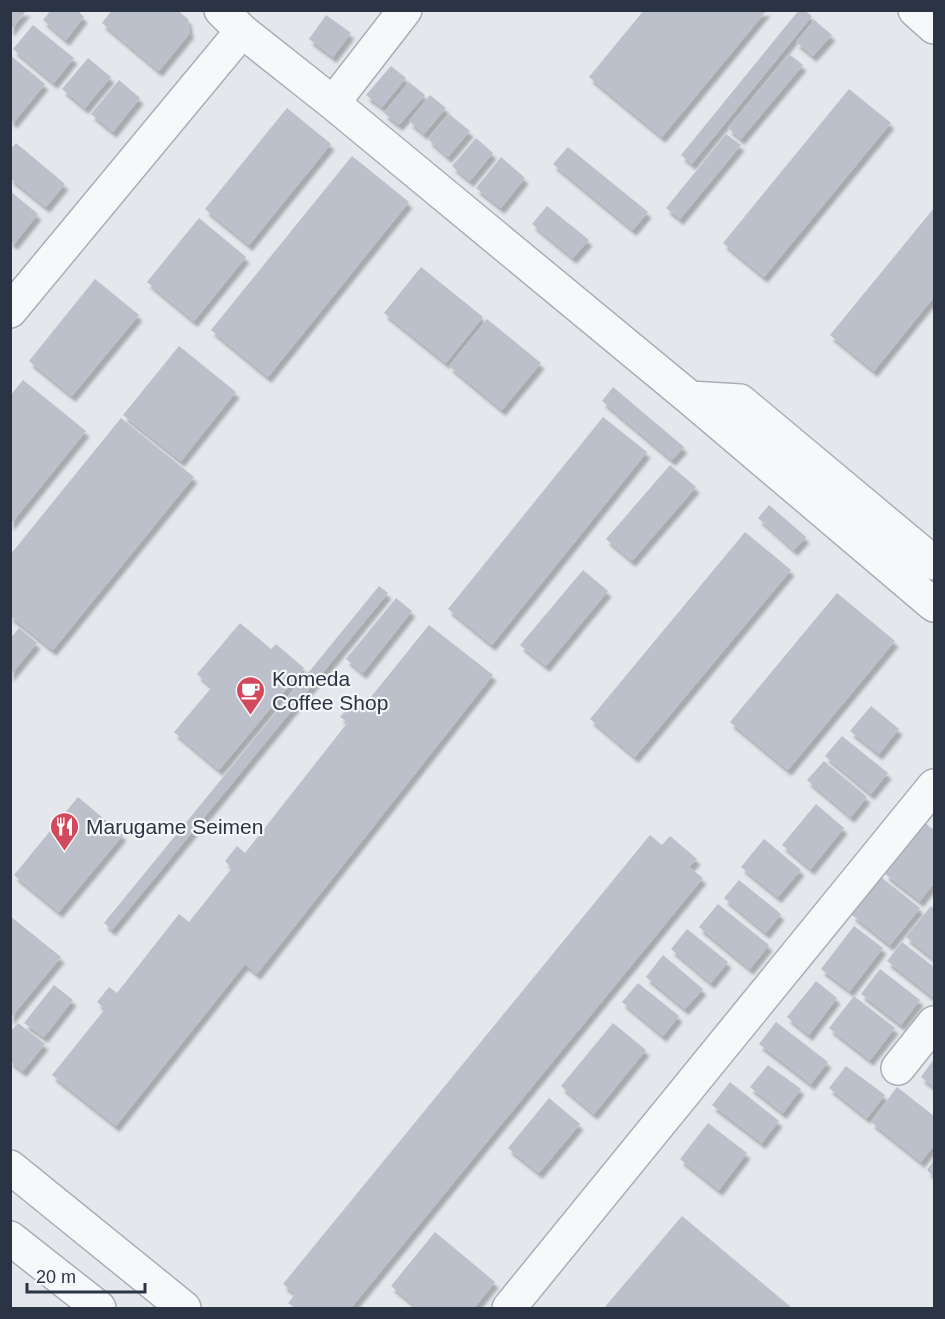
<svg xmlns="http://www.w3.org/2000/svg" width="945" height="1319" viewBox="0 0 945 1319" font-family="Helvetica,sans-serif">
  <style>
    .building { fill: #bbc0ca; filter: url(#shadow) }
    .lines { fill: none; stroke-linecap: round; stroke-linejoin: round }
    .minor-casing { stroke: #a9aeb7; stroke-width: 36 }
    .tertiary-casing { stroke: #a9aeb7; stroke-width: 36 }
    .minor { stroke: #f7f8fa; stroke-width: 33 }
    .tertiary { stroke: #f7f8fa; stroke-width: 33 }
    .labels { text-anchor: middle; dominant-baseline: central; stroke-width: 4.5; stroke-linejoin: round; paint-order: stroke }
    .poi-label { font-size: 21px; fill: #2b3445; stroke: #f4f6f9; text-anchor: start }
  </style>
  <defs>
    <filter id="shadow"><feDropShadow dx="3.5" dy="6" stdDeviation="1.5" flood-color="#0004"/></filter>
  </defs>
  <rect width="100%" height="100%" fill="#e4e7ec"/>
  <path class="building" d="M 10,10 L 27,10 L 10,31 Z
    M 51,10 L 77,10 L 84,17 L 66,40 L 43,20 Z
    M 112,10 L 177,10 L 188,19 L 190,33 L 159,71 L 102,23 Z
    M 644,10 L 767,10 L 662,137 L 589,77 Z
    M 799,10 L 804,10 L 812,16 L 692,164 L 681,155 Z
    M 326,15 L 351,33 L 333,57 L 309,39 Z
    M 814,20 L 832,35 L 813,56 L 796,42 Z
    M 33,25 L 74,58 L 54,83 L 13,49 Z
    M 789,54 L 803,65 L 741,139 L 728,128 Z
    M 10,55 L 45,84 L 14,122 L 10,120 Z
    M 88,58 L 111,77 L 85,108 L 62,89 Z
    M 391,66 L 406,78 L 382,107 L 366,95 Z
    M 119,80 L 140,98 L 113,132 L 91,114 Z
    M 409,82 L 425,95 L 399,125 L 384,113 Z
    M 849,89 L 891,123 L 764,277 L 723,243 Z
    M 430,95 L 446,108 L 424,134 L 409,121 Z
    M 287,108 L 331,144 L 249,245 L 205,209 Z
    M 449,114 L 470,131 L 448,157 L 428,139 Z
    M 726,134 L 741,145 L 680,219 L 666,208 Z
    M 476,138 L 493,153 L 470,181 L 452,166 Z
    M 16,143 L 65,184 L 46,207 L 10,178 L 10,150 Z
    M 568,147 L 648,212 L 633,230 L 553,164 Z
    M 352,156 L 409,202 L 268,377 L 211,330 Z
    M 501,157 L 525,178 L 501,208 L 476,188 Z
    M 10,191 L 38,214 L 14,244 L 10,241 Z
    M 547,206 L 589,240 L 573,258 L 532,224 Z
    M 934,208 L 934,297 L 874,371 L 830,335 Z
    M 199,218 L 246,257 L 194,321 L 147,282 Z
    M 421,267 L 483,317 L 446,363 L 384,313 Z
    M 95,279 L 139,315 L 72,396 L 29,361 Z
    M 487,319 L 541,363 L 502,410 L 449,366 Z
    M 179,346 L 236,392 L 181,461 L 123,415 Z
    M 23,380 L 86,431 L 10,525 L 10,396 Z
    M 613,387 L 684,447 L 672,460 L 602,401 Z
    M 603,417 L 647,452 L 492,645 L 448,609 Z
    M 121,418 L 194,477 L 53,650 L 10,616 L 10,555 Z
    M 670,465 L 696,487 L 632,561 L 606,539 Z
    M 769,505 L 806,537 L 794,550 L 758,518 Z
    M 745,532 L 791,570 L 635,757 L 590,719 Z
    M 583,570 L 608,591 L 546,666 L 520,645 Z
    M 379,586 L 388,593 L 112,930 L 104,923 Z
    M 837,593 L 895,641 L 788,770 L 730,722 Z
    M 396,598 L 412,611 L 363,673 L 346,659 Z
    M 240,623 L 271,649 L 276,644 L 304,668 L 219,770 L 174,732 L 212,687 L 197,674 Z
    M 429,625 L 493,675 L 257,974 L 245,964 L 116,1126 L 52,1075 L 105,1009 L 97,1002 L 109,987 L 117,993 L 179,914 L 189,922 L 232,868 L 225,861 L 237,846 L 245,853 L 348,722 L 340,717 L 353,701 L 362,708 Z
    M 19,628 L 37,643 L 10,676 L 10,639 Z
    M 871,706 L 899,729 L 879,754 L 850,731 Z
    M 842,736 L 888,773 L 871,794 L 825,756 Z
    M 824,761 L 867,797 L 851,817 L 807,780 Z
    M 78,797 L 123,835 L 59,912 L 14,875 Z
    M 816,804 L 844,828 L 811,869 L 782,845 Z
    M 925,823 L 934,830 L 934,883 L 920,901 L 885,874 Z
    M 650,835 L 662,845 L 670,836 L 697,859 L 689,867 L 703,878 L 351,1308 L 295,1308 L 288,1303 L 295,1294 L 283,1284 Z
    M 764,839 L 801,870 L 778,897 L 741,867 Z
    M 881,877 L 920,908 L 890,945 L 852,915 Z
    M 739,880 L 781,914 L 766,933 L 724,898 Z
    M 718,904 L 769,945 L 750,969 L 699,927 Z
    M 931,906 L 934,909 L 934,959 L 906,937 Z
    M 10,916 L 61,957 L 10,1019 Z
    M 854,926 L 883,948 L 850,991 L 821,969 Z
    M 687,929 L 728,962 L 711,983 L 671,949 Z
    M 902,942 L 934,967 L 934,998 L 887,961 Z
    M 663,955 L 703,989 L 685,1009 L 646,977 Z
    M 880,969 L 920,1000 L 901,1025 L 861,994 Z
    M 816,981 L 837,998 L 809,1035 L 787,1017 Z
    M 638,983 L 679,1016 L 663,1036 L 622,1002 Z
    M 54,985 L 73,1000 L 44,1037 L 24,1023 Z
    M 854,996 L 895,1028 L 870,1060 L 829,1028 Z
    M 776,1022 L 828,1062 L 811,1084 L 759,1044 Z
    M 18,1023 L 45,1044 L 23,1071 L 10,1061 L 10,1032 Z
    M 613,1023 L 646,1050 L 594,1114 L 561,1086 Z
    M 934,1059 L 934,1087 L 921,1077 Z
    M 768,1065 L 801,1089 L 783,1113 L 750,1087 Z
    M 846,1066 L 885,1095 L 867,1118 L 829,1088 Z
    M 730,1082 L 779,1121 L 762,1143 L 712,1105 Z
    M 897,1087 L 934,1116 L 934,1145 L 921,1162 L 871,1122 Z
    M 549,1098 L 580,1124 L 539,1173 L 508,1148 Z
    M 708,1123 L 747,1153 L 719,1190 L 680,1159 Z
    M 934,1160 L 934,1177 L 927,1170 Z
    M 682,1216 L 792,1308 L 604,1308 Z
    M 435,1232 L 495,1282 L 474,1308 L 418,1308 L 391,1286 Z"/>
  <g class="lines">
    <defs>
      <path id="minor" d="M 221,10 L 242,31 L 333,103 L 690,398 L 934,605
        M 915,10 L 934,27
        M 333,103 L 405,10
        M 10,311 L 242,31
        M 690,398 L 740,401 L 934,563
        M 898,1068 L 934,1023
        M 509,1308 L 934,786"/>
      <path id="tertiary" d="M 10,1167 L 184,1308
        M 10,1238 L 99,1308"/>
    </defs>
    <use href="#minor" class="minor-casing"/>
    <use href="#tertiary" class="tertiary-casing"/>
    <use href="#minor" class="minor"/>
    <use href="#tertiary" class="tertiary"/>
  </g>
  <defs>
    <symbol id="cafe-pin" viewBox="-11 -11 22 30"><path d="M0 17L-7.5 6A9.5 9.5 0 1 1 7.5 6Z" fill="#d1495b" stroke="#f4f6f9"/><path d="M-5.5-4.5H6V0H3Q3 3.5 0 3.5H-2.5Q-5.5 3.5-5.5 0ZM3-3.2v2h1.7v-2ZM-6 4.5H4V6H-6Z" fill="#fff"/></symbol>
    <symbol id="restaurant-pin" viewBox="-11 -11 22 30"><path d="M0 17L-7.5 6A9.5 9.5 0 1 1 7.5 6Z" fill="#d1495b" stroke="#f4f6f9"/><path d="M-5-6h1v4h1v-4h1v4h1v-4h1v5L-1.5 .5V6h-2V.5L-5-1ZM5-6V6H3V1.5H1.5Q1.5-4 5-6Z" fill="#fff"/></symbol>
  </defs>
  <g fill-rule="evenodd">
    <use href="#cafe-pin" x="234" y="674" width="33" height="45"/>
    <use href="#restaurant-pin" x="48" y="810" width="33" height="45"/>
  </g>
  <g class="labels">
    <g class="poi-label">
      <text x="272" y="678">Komeda<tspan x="272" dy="24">Coffee Shop</tspan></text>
      <text x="86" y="826">Marugame Seimen</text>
    </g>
  </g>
  <rect width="945" height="1319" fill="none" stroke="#2b3445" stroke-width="24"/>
  <path d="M27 1283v9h118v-9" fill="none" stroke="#2b3445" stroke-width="3"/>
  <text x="36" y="1283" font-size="18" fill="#2b3445" stroke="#f4f6f9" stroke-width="4.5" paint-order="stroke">20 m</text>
</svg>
